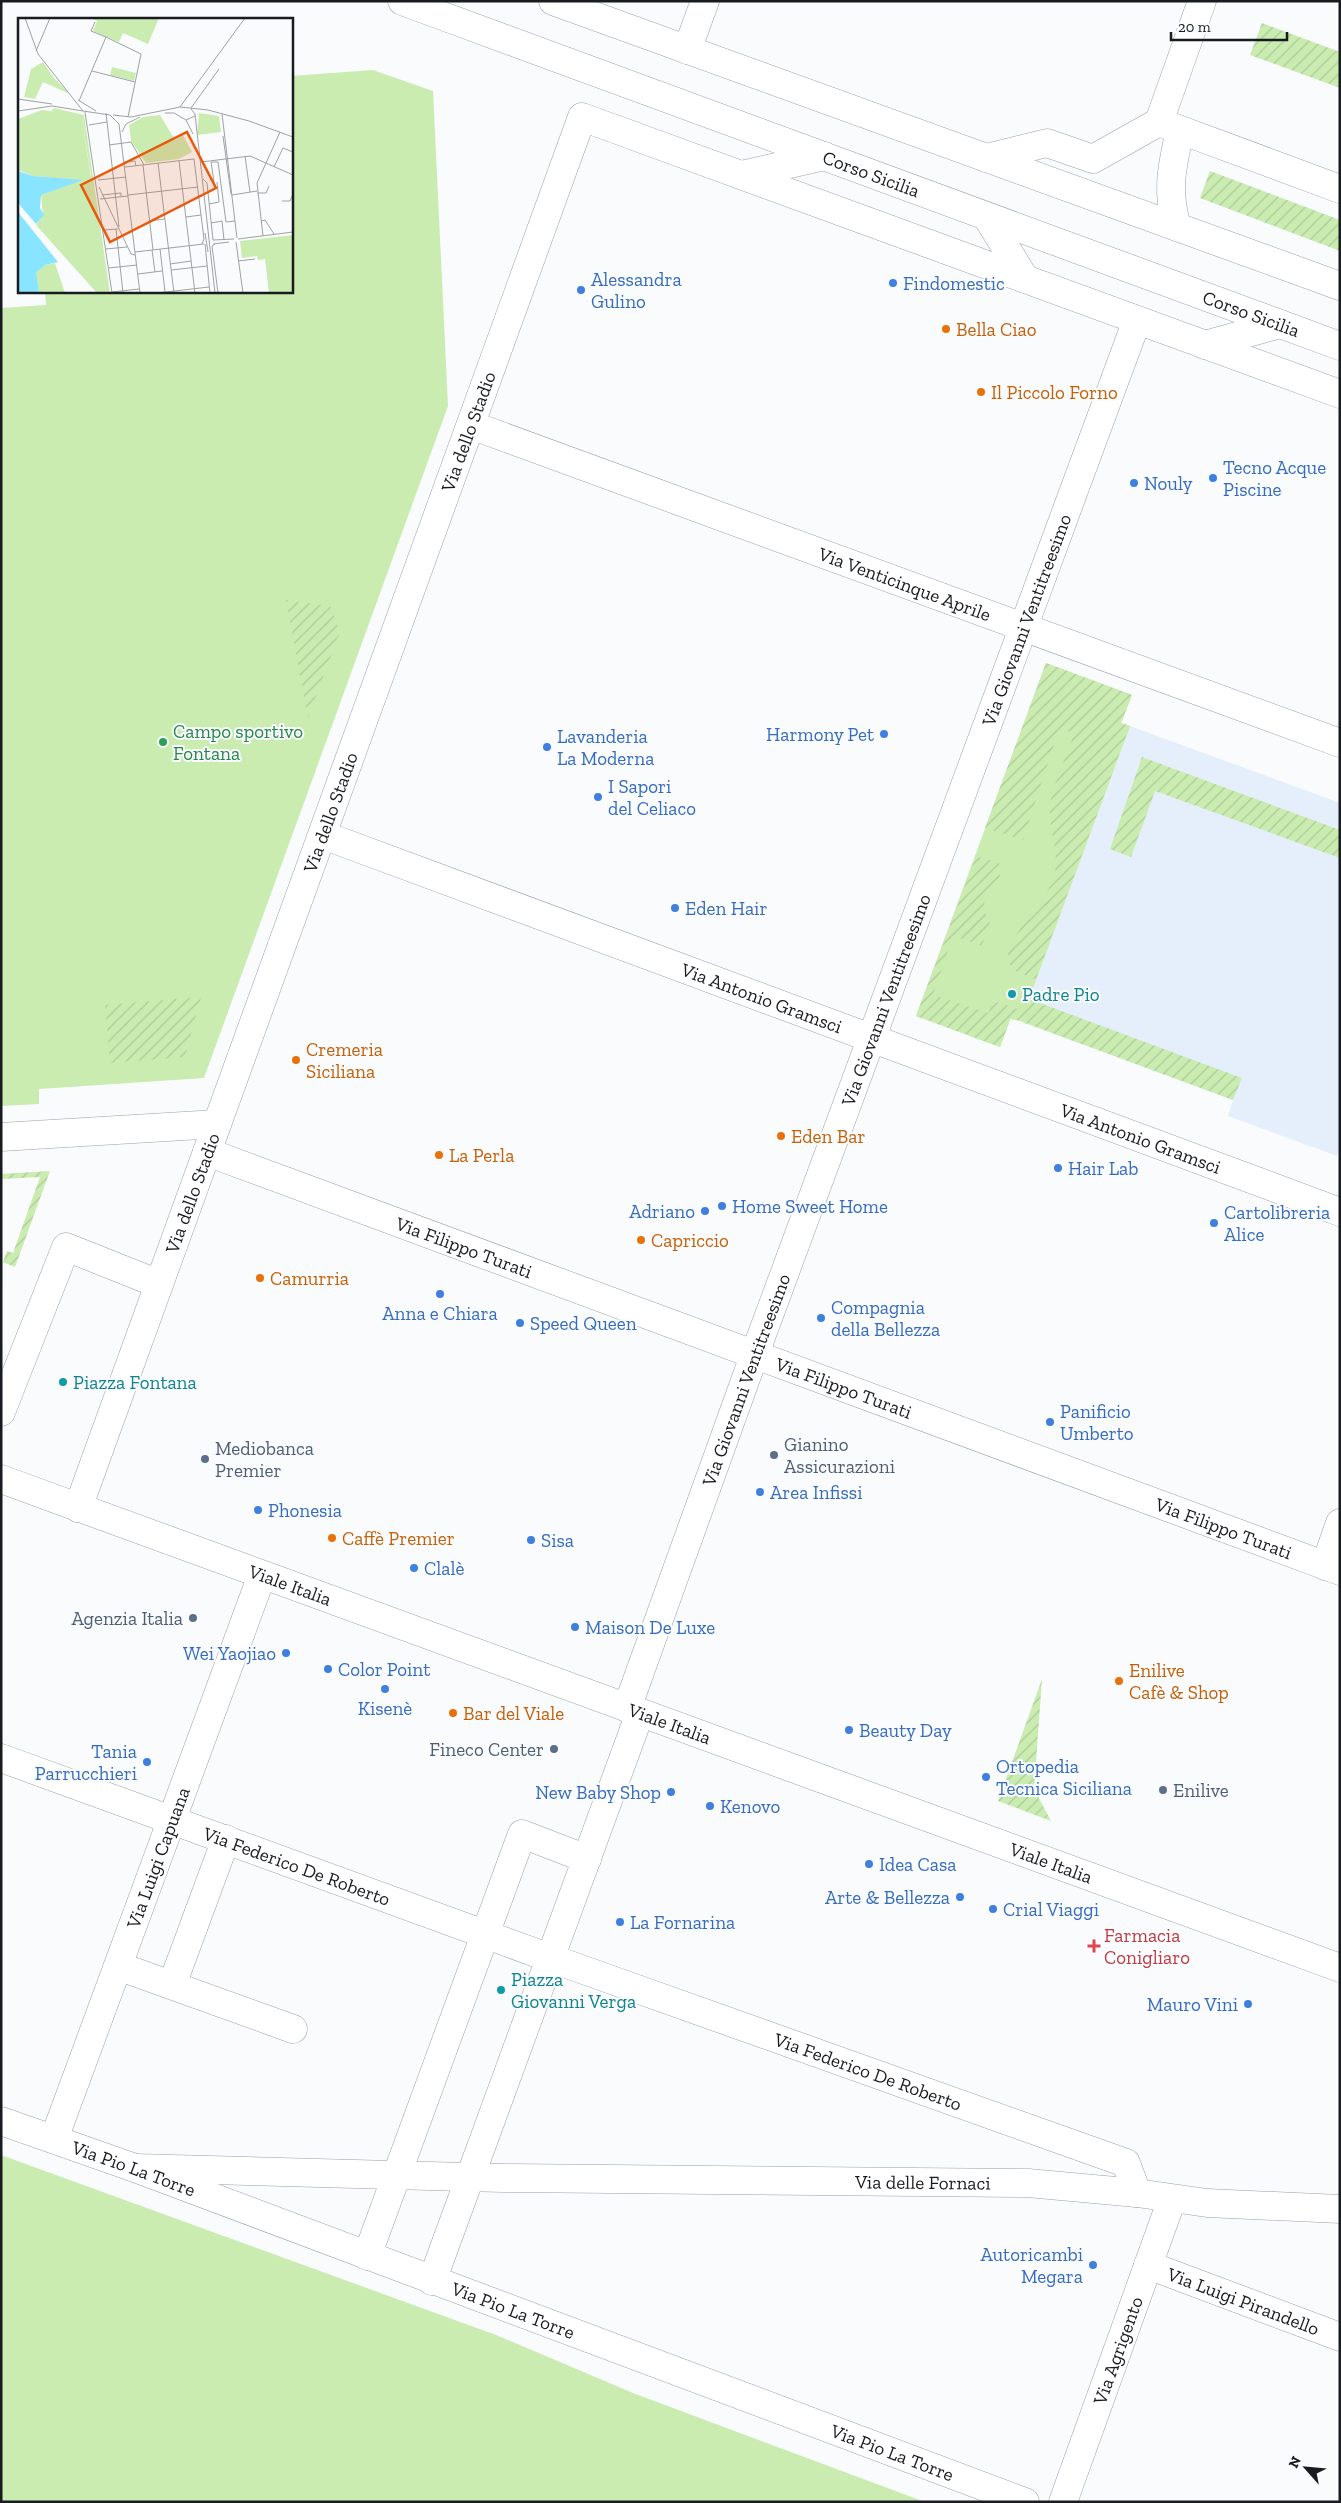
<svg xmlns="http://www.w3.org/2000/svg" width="1341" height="2503" viewBox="0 0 1341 2503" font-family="'Zilla Slab',serif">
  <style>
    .built { fill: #e5effc }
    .green { fill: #caecb1 }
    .garden { fill: url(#garden-furrows) }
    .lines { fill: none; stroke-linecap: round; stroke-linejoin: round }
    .street-casing { stroke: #9ba1ab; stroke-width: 29 }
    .secondary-casing { stroke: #9ba1ab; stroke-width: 29 }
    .street { stroke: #fff; stroke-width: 28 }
    .secondary { stroke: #fff; stroke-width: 28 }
    .shop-dot { fill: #3f7fe0; stroke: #f9fbfd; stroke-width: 2 }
    .food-dot { fill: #e8710a; stroke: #f9fbfd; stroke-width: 2 }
    .leisure-dot { fill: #2e9e5b; stroke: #f9fbfd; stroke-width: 2 }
    .culture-dot { fill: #0f9aa8; stroke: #f9fbfd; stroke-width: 2 }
    .service-dot { fill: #5c6f8a; stroke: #f9fbfd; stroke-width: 2 }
    .health-dot { fill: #e0444e; stroke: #f9fbfd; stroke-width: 2 }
    .labels { text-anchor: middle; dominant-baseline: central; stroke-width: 4; stroke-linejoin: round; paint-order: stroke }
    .street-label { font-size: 19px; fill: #181b1f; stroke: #f9fbfd }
    .shop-label { font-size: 19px; fill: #366cbe; stroke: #f9fbfd; text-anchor: start }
    .food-label { font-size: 19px; fill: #c56008; stroke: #f9fbfd; text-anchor: start }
    .leisure-label { font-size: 19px; fill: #27864d; stroke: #f9fbfd; text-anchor: start }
    .culture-label { font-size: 19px; fill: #0d838f; stroke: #f9fbfd; text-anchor: start }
    .service-label { font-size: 19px; fill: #4e5e75; stroke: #f9fbfd; text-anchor: start }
    .health-label { font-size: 19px; fill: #be3a42; stroke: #f9fbfd; text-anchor: start }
    .inset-road { fill: none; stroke: #9fa1a4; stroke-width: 1 }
    .view { fill: #e8590c; fill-opacity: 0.15; stroke: #e8590c; stroke-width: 2.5 }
    .inset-edge { fill: none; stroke: #181b1f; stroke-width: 2.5 }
  </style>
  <defs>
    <pattern id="garden-furrows" width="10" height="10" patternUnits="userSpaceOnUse" patternTransform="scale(1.25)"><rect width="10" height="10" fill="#caecb1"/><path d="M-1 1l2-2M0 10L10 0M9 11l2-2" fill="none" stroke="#adca98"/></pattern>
  </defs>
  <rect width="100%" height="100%" fill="#f9fbfd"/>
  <path class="built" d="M 1130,726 L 1340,803 L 1340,1148 L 1337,1156 L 1228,1116 L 1233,1100 L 1021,1021 Z"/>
  <path class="green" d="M 373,70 L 433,91 L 448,406 L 204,1078 L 39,1089 L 39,1104 L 1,1106 L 1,308 L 46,305 L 45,291 L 291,291 L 291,76 Z
    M 1046,663 L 1132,695 L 1121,723 L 1130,726 L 1021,1021 L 1010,1019 L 1000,1047 L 916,1016 Z
    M 1,2155 L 496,2335 L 633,2393 L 925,2502 L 1,2502 Z"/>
  <path class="garden" d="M 1262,23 L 1340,52 L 1340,88 L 1250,55 Z
    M 1210,171 L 1340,220 L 1340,251 L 1200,198 Z
    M 286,600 L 330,606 L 340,632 L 308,718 Z
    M 1046,663 L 1132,695 L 1121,723 L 1130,726 L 1036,979 C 1024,976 1006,970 1008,954 C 1011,930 1051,900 1055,871 C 1059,850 1048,827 1050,806 C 1051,786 1068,755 1074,733 L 1059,729 L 1023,840 L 985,828 Z
    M 1142,757 L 1340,830 L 1340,858 L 1155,791 L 1131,857 L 1110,849 Z
    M 976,856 L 999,863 L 1000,879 C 986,890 978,906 990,922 L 982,946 L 953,936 L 933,995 L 988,1013 L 993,1001 L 1024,1011 L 1029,999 L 1242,1078 L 1233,1100 L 1011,1018 L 1000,1047 L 916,1016 Z
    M 201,997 L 185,1057 L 110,1063 L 105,1005 Z
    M 50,1171 L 15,1267 L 3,1262 L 7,1251 L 13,1253 L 40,1177 L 1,1179 L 1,1174 Z
    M 1042,1679 L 1034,1789 L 1051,1821 L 998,1801 Z"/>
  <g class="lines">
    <defs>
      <g id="street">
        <path d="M 687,50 L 705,1"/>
        <path d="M 1159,122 L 1202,1"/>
        <path d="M 986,158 L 1047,143 L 1093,159 L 1159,122 L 1340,189"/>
        <path d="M 742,175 L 824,156"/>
        <path d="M 987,217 L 1025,279"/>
        <path d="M 1177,227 C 1166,190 1172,167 1180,130"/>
        <path d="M 1205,345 L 1280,324"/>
        <path id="s1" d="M 471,425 L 1340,743"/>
        <path id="s2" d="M 323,835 L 1340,1212"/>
        <path d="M 1,1137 L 217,1124"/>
        <path id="s3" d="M 207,1152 L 1340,1571"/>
        <path d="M 1,1412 L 66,1247 L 159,1284"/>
        <path id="s4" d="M 78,1508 L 582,117 L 1340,394"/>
        <path d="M 1325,1566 L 1340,1523"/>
        <path id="s5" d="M 627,1708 L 754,1356 L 1137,320"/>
        <path id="s6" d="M 1,1758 L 550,1958 L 1126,2163 L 1137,2193"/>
        <path d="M 118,1966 L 293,2029"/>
        <path d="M 172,1985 L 226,1839"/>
        <path id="s7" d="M 1,2121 L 135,2168 L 1025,2502"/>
        <path id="s8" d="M 54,2139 L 262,1575"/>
        <path id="s9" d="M 135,2168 L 503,2178 L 1028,2183 L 1137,2193 L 1207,2203 L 1340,2209"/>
        <path d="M 367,2256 L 522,1834 L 587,1859"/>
        <path id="s10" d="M 1148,2265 L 1340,2337"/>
        <path d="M 432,2281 L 640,1713"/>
        <path id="s11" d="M 1063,2502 L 1172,2199"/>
      </g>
      <g id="secondary">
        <path id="s12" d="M 402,1 L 1340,346"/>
        <path d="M 553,1 L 1340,286"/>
        <path id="s13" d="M 1,1479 L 1340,1968"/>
      </g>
    </defs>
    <use href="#street" class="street-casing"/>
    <use href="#secondary" class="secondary-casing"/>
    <use href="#street" class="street"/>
    <use href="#secondary" class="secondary"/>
  </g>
  <g class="shop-dot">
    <circle cx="893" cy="283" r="5"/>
    <circle cx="581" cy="290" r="5"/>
    <circle cx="1213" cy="478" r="5"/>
    <circle cx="1134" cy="483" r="5"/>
    <circle cx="884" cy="734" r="5"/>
    <circle cx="547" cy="747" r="5"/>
    <circle cx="598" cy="797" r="5"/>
    <circle cx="675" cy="908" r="5"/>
    <circle cx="1058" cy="1168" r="5"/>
    <circle cx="722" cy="1206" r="5"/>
    <circle cx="705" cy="1211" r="5"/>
    <circle cx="1214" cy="1223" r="5"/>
    <circle cx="440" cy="1294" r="5"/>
    <circle cx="821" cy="1318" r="5"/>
    <circle cx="520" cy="1323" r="5"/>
    <circle cx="1050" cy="1422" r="5"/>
    <circle cx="760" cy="1492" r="5"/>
    <circle cx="258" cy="1510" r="5"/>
    <circle cx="531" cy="1540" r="5"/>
    <circle cx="414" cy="1568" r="5"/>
    <circle cx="575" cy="1627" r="5"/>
    <circle cx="286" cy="1653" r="5"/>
    <circle cx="328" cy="1669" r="5"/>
    <circle cx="385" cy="1689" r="5"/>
    <circle cx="849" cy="1730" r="5"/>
    <circle cx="147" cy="1762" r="5"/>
    <circle cx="986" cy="1777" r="5"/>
    <circle cx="671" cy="1792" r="5"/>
    <circle cx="710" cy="1806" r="5"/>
    <circle cx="869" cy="1864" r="5"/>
    <circle cx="960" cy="1897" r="5"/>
    <circle cx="993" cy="1909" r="5"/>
    <circle cx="620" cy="1922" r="5"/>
    <circle cx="1248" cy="2004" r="5"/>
    <circle cx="1093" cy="2265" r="5"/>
  </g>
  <g class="food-dot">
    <circle cx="946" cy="329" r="5"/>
    <circle cx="981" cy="392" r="5"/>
    <circle cx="296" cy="1060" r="5"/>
    <circle cx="781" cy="1136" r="5"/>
    <circle cx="439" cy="1155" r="5"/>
    <circle cx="641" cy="1240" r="5"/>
    <circle cx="260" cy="1278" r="5"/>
    <circle cx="332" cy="1538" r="5"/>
    <circle cx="1119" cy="1681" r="5"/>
    <circle cx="453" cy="1713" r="5"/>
  </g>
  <circle class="leisure-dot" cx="163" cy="742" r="5"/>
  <g class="culture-dot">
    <circle cx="1012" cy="994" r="5"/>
    <circle cx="63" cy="1382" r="5"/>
    <circle cx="501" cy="1990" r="5"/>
  </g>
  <g class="service-dot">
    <circle cx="774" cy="1455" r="5"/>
    <circle cx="205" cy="1459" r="5"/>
    <circle cx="193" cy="1618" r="5"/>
    <circle cx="554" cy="1749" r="5"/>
    <circle cx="1163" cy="1790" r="5"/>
  </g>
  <path class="health-dot" d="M1091.5 1938.5h5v5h5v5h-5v5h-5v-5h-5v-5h5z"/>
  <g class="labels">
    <g class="street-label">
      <text stroke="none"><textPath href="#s12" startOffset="500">Corso Sicilia</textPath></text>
      <text stroke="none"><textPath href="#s12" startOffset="905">Corso Sicilia</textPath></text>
      <text stroke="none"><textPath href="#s4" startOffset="1145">Via dello Stadio</textPath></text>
      <text stroke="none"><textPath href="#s1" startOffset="462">Via Venticinque Aprile</textPath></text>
      <text stroke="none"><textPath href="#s5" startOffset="1159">Via Giovanni Ventitreesimo</textPath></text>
      <text stroke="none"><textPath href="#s4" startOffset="740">Via dello Stadio</textPath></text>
      <text stroke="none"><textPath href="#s2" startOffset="468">Via Antonio Gramsci</textPath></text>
      <text stroke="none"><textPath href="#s5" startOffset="754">Via Giovanni Ventitreesimo</textPath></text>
      <text stroke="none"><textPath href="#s2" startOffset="872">Via Antonio Gramsci</textPath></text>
      <text stroke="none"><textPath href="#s4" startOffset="335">Via dello Stadio</textPath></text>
      <text stroke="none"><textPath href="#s3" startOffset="274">Via Filippo Turati</textPath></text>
      <text stroke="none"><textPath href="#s5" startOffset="349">Via Giovanni Ventitreesimo</textPath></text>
      <text stroke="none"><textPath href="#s3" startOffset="679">Via Filippo Turati</textPath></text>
      <text stroke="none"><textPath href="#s3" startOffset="1084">Via Filippo Turati</textPath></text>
      <text stroke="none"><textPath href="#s13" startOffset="308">Viale Italia</textPath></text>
      <text stroke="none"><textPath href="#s13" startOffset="712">Viale Italia</textPath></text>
      <text stroke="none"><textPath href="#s8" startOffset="300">Via Luigi Capuana</textPath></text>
      <text stroke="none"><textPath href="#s13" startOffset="1118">Viale Italia</textPath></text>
      <text stroke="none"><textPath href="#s6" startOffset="315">Via Federico De Roberto</textPath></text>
      <text stroke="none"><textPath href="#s6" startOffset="922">Via Federico De Roberto</textPath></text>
      <text stroke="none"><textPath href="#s7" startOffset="141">Via Pio La Torre</textPath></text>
      <text stroke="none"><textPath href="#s9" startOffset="788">Via delle Fornaci</textPath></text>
      <text stroke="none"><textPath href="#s10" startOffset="102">Via Luigi Pirandello</textPath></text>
      <text stroke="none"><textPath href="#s7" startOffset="546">Via Pio La Torre</textPath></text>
      <text stroke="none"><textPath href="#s11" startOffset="161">Via Agrigento</textPath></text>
      <text stroke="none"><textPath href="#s7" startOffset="951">Via Pio La Torre</textPath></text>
    </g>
    <g class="shop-label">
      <text x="591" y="279">Alessandra<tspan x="591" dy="22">Gulino</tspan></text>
      <text x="903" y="283">Findomestic</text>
      <text x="1223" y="467">Tecno Acque<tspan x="1223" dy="22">Piscine</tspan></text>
      <text x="1144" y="483">Nouly</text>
      <text x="874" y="734" text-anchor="end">Harmony Pet</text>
      <text x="557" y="736">Lavanderia<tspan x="557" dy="22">La Moderna</tspan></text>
      <text x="608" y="786">I Sapori<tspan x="608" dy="22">del Celiaco</tspan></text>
      <text x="685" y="908">Eden Hair</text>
      <text x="1068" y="1168">Hair Lab</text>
      <text x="732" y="1206">Home Sweet Home</text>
      <text x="695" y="1211" text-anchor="end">Adriano</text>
      <text x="1224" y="1212">Cartolibreria<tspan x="1224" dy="22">Alice</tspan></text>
      <text x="831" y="1307">Compagnia<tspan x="831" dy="22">della Bellezza</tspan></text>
      <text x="440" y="1313" text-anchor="middle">Anna e Chiara</text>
      <text x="530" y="1323">Speed Queen</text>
      <text x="1060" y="1411">Panificio<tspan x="1060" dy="22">Umberto</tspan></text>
      <text x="770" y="1492">Area Infissi</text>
      <text x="268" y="1510">Phonesia</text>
      <text x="541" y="1540">Sisa</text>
      <text x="424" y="1568">Clalè</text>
      <text x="585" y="1627">Maison De Luxe</text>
      <text x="276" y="1653" text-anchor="end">Wei Yaojiao</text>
      <text x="338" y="1669">Color Point</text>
      <text x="385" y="1708" text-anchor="middle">Kisenè</text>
      <text x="859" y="1730">Beauty Day</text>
      <text x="137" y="1751" text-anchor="end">Tania<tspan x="137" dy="22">Parrucchieri</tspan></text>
      <text x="996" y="1766">Ortopedia<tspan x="996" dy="22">Tecnica Siciliana</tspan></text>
      <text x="661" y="1792" text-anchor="end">New Baby Shop</text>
      <text x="720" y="1806">Kenovo</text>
      <text x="879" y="1864">Idea Casa</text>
      <text x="950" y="1897" text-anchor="end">Arte &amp; Bellezza</text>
      <text x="1003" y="1909">Crial Viaggi</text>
      <text x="630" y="1922">La Fornarina</text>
      <text x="1238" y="2004" text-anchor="end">Mauro Vini</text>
      <text x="1083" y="2254" text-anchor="end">Autoricambi<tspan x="1083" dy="22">Megara</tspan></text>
    </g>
    <g class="food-label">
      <text x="956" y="329">Bella Ciao</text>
      <text x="991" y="392">Il Piccolo Forno</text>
      <text x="306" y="1049">Cremeria<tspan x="306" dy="22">Siciliana</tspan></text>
      <text x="791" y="1136">Eden Bar</text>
      <text x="449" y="1155">La Perla</text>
      <text x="651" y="1240">Capriccio</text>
      <text x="270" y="1278">Camurria</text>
      <text x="342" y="1538">Caffè Premier</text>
      <text x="1129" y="1670">Enilive<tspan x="1129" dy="22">Cafè &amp; Shop</tspan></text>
      <text x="463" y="1713">Bar del Viale</text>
    </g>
    <g class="leisure-label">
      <text x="173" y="731">Campo sportivo<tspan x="173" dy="22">Fontana</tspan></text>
    </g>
    <g class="culture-label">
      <text x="1022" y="994">Padre Pio</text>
      <text x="73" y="1382">Piazza Fontana</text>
      <text x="511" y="1979">Piazza<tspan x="511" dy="22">Giovanni Verga</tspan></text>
    </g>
    <g class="service-label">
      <text x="784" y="1444">Gianino<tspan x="784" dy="22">Assicurazioni</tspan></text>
      <text x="215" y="1448">Mediobanca<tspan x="215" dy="22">Premier</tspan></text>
      <text x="183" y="1618" text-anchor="end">Agenzia Italia</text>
      <text x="544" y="1749" text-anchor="end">Fineco Center</text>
      <text x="1173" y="1790">Enilive</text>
    </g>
    <g class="health-label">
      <text x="1104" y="1935">Farmacia<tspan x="1104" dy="22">Conigliaro</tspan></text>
    </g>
  </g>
  <g transform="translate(18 18)">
    <rect width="275" height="275" fill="#f9fbfd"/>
    <path d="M 25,44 L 36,60 L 52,76 L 25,64 L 17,81 L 6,79 L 13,51 ZM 94,49 L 118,55 L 116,63 L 92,57 ZM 36,90 L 66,97 L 92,275 L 79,275 L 18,207 L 25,197 L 23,177 L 73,158 L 64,101 L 33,93 ZM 181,95 L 201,98 L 203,114 L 179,117 ZM 142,97 L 157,122 L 165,117 L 174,134 L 161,141 L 128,145 L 113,123 L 111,107 L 125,99 ZM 275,217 L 275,275 L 251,275 L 247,241 L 240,242 L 239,238 L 224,240 L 222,223 ZM 37,245 L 47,275 L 21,275 L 17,256 L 27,247 Z" fill="#caecb1"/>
    <path d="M 24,92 L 53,96 L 64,101 L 73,160 L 66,163 L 15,158 L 0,152 L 0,101 ZM 275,224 L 275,275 L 271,275 L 269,268 L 256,260 L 257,251 L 251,242 L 262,225 Z" fill="#caecb1"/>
    <path d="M 73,0 L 141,0 L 130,26 L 105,15 L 101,24 L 75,13 L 79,3 Z" fill="#caecb1"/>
    <path d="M 0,153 L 15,158 L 65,162 L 23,177 L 22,190 L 26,197 L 18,206 L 0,185 ZM 0,194 L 40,244 L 27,247 L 18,255 L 21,275 L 0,275 Z" fill="#88e4ff"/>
    <path class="inset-road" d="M 7,0 L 20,36 L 65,93 L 92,97 L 101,106 L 122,275M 77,4 L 73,13 L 88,19M 18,33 L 32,0M 74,53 L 117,64M 0,81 L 34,86M 60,82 L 78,93M 61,83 L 88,19 L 123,36 L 110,99M 162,89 L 190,92 L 231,103 L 275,119M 173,90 L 201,51M 173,91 L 177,96 L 197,275M 0,93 L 34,88 L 65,93M 67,94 L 94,275M 88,95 L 101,209M 147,95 L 156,95 L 168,102 L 177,98M 204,96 L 219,220M 95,97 L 113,99 L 162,89 L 227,0M 168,102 L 175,116M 71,107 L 89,104M 104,114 L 108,106 L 122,99M 205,118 L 213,176M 91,127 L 113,124 L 126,147M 227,138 L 232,174M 161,143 L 177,275M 106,144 L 117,143 L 118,148M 183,144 L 232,138 L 275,157M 140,145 L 156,275M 125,147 L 135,232M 107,149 L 176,141 L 186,221 L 184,226M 256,149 L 265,130 L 275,134M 185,161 L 189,165 L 195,222 L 216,221M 80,162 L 108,159M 196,164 L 193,144 L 200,144 L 208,204 L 217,203M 81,169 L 113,236 L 117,237M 239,175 L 248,175 L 251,168M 84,177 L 103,175 L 103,178M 110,177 L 180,169M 214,177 L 239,173M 82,181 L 110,178M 264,183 L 272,183 L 275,176M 191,186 L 201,184 L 199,164M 168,199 L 183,197M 131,203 L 147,201M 243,203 L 247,202 L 256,216M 193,205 L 204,203 L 206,222M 98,211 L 105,275M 85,212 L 100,211M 187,215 L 190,234M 245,218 L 239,165 L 262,114M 220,221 L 275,214M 218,224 L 225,275M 187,226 L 192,275M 195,226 L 211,224M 197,226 L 194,228 L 200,275M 88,231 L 109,229M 142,231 L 147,274M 134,232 L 137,254M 117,234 L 186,226M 220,243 L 237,241M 152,246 L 173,243M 91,250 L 119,247M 153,252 L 189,248M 120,256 L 144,253M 94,274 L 121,271M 139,275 L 191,269"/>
    <path class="view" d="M 169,114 L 198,170 L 92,224 L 63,167 Z"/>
    <rect width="275" height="275" class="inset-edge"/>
  </g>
  <rect width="1341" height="2503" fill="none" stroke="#181b1f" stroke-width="5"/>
  <g transform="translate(1306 2468) rotate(297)" stroke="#f9fbfd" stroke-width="4" paint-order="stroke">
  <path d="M0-4L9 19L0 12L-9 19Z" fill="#181b1f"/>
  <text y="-8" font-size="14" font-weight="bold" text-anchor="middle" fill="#181b1f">N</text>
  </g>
  <path d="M1171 32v8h116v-8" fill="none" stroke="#181b1f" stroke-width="2.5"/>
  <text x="1178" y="32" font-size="15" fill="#181b1f" stroke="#f9fbfd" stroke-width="4" paint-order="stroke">20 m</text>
</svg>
